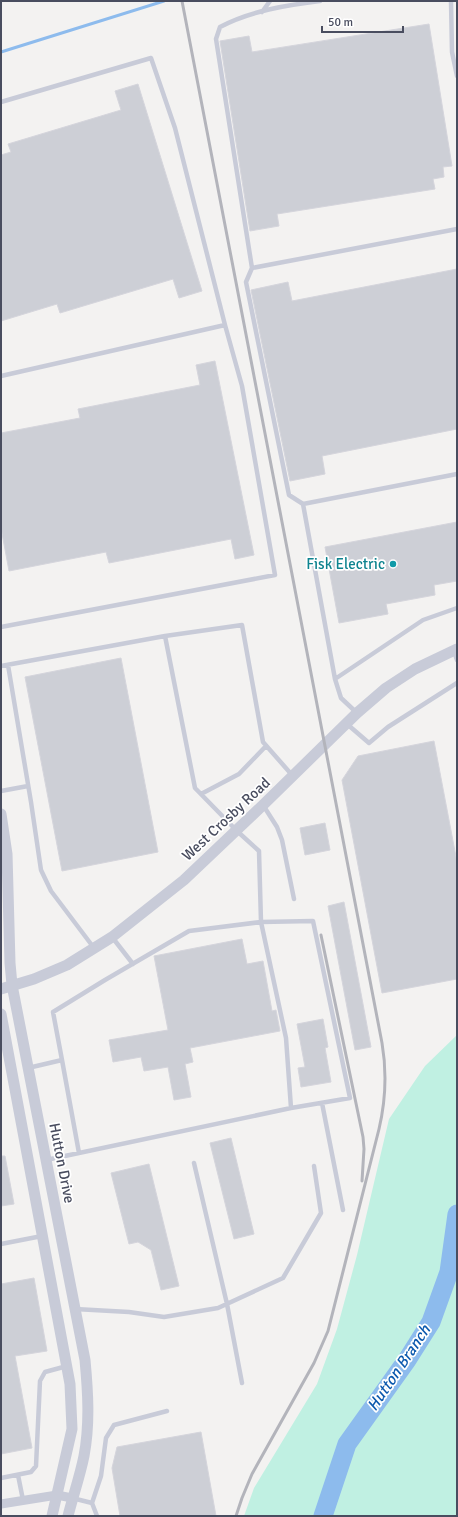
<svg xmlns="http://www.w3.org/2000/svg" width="458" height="1517" viewBox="0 0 458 1517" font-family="Signika,sans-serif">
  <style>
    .green { fill: #c0f0e2 }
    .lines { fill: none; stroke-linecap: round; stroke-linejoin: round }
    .stream { stroke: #8dbbed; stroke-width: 3 }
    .river { stroke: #8dbbed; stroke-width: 19 }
    .building { fill: #cdcfd6; stroke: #d5d5dc }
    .service { stroke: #c8cbd8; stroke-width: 4.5 }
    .minor { stroke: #c8cbd8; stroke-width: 9 }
    .tertiary { stroke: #c8cbd8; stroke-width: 11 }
    .rail { stroke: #b3b4bb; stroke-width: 3 }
    .culture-dot { fill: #0f9aa8; stroke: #fff; stroke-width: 1.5 }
    .labels { text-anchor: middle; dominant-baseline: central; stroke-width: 3.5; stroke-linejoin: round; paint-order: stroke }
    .culture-label { font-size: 15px; fill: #0d838f; stroke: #fff; text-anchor: end }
    .street-label { font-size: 15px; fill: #494d5f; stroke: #fff }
    .water-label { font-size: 16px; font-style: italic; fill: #0c59ae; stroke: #fff }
  </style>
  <rect width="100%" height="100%" fill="#f3f2f1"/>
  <path class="green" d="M 457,1035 L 457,1516 L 244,1516 L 254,1488 L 317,1384 L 337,1329 L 357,1255 L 389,1119 L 425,1066 Z"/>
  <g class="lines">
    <path class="stream" d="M 1,52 L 164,1"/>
    <path class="river" d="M 323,1516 L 347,1444 L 407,1360 L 431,1322 L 449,1272 L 457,1214"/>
  </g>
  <path class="building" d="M 429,24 L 452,166 L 443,167 L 444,177 L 433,179 L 435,189 L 277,214 L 279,226 L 250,231 L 220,41 L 249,36 L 252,52 Z
    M 138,84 L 202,291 L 179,298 L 173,279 L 60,313 L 57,304 L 1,321 L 1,155 L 11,152 L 8,144 L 121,110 L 115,91 Z
    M 457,269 L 457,429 L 322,456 L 325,474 L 290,481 L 251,290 L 288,282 L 292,301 Z
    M 215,361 L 254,555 L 235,559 L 231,539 L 109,563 L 106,552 L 9,571 L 1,528 L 1,433 L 80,418 L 78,409 L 200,385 L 196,365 Z
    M 457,522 L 457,581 L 434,585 L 435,595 L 386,604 L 388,614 L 339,623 L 325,547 Z
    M 121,658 L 158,852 L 62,871 L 25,677 Z
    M 434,741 L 457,862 L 457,979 L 382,993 L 342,780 L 358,756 Z
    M 325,823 L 330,850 L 305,855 L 300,828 Z
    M 344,902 L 371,1047 L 355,1050 L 328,906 Z
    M 242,939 L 247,964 L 263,961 L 272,1011 L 276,1010 L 280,1031 L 190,1048 L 193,1062 L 185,1064 L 191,1097 L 174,1100 L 168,1067 L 144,1071 L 141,1057 L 113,1062 L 109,1040 L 168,1030 L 154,956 Z
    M 323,1019 L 328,1047 L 325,1048 L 331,1082 L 301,1087 L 298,1068 L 305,1067 L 297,1024 Z
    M 231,1138 L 254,1234 L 234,1239 L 210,1143 Z
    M 1,1156 L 5,1156 L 14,1204 L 1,1206 Z
    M 149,1164 L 179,1286 L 161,1290 L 151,1250 L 138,1242 L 129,1244 L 111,1173 Z
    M 34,1278 L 47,1351 L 15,1356 L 32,1448 L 1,1454 L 1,1284 Z
    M 201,1432 L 216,1516 L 120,1516 L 112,1468 L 117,1447 Z"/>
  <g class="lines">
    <path class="service" d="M 320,1 C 287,5 250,11 220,27 L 216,39 L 252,268 L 457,229
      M 451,1 L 452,52 L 457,76
      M 262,12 L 270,1
      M 1,102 L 151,58 L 175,128 L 225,325 L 1,376
      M 252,268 L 246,282 L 289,495 L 303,504
      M 1,627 L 275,575 L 242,386 L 225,325
      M 165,636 L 242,625 L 263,742 L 292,775
      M 454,651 L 457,660
      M 8,665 L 31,802 L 41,870 L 51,891 L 94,948
      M 1,666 L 165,636 L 195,788 L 237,831 L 259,851 L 261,922 L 313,921 L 350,1098 L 291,1108
      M 335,679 L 423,620 L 457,608
      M 357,713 L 341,698 L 335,679 L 303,504 L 457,474
      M 347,724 L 369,743 L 388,727 L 457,683
      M 1,791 L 28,786
      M 201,794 L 239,774 L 266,746
      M 263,805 L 277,827 L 282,840 L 294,899
      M 112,937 L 133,964
      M 62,1060 L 79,1153
      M 28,1068 L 62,1060 L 53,1012 L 105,980 L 189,931 L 261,922 L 286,1038 L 291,1108 L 46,1160
      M 322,1103 L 343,1210
      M 194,1163 L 227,1304 L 242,1383
      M 1,1244 L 42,1236
      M 75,1309 L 129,1312 L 164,1317 L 218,1308 L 283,1278 L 321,1213 L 314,1166
      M 18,1475 L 23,1500
      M 1,1478 L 31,1472 L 36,1466 L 40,1381 L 45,1372 L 67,1366
      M 72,1498 L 92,1503 L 97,1516
      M 92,1503 L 101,1476 L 106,1438 L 114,1425 L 167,1411"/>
    <path class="minor" d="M 1,1504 L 57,1495 L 72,1498"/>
    <path class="tertiary" d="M 1,814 L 7,854 L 10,963 L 12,985 L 85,1360 C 88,1392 90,1424 84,1456 C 80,1476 73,1496 68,1516
      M 1,989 L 34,979 L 67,965 L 112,937 L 184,880 L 263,805 L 357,713 L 386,688 L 415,669 L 457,649
      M 1,1014 L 70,1384 L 72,1429 L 52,1516"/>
    <path class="rail" d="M 182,1 L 382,1043 C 387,1072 386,1099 379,1129 L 328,1331 L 314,1363 L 252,1474 L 242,1498 L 236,1516
      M 321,935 L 363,1137 L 364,1149 L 362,1181"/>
  </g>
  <circle class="culture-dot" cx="393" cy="564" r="4"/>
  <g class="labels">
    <g class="culture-label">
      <text x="385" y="564">Fisk Electric</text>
    </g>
    <g class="street-label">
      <text transform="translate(226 819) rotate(-43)">West Crosby Road</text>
      <text transform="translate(62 1163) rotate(79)">Hutton Drive</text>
    </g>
    <g class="water-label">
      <text transform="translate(399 1368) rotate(-56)">Hutton Branch</text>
    </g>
  </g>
  <rect width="458" height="1517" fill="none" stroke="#494d5f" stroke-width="4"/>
  <path d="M322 26v6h81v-6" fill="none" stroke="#494d5f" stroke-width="2"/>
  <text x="328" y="26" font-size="12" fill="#494d5f" stroke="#ffffff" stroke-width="3" paint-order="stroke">50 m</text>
</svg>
